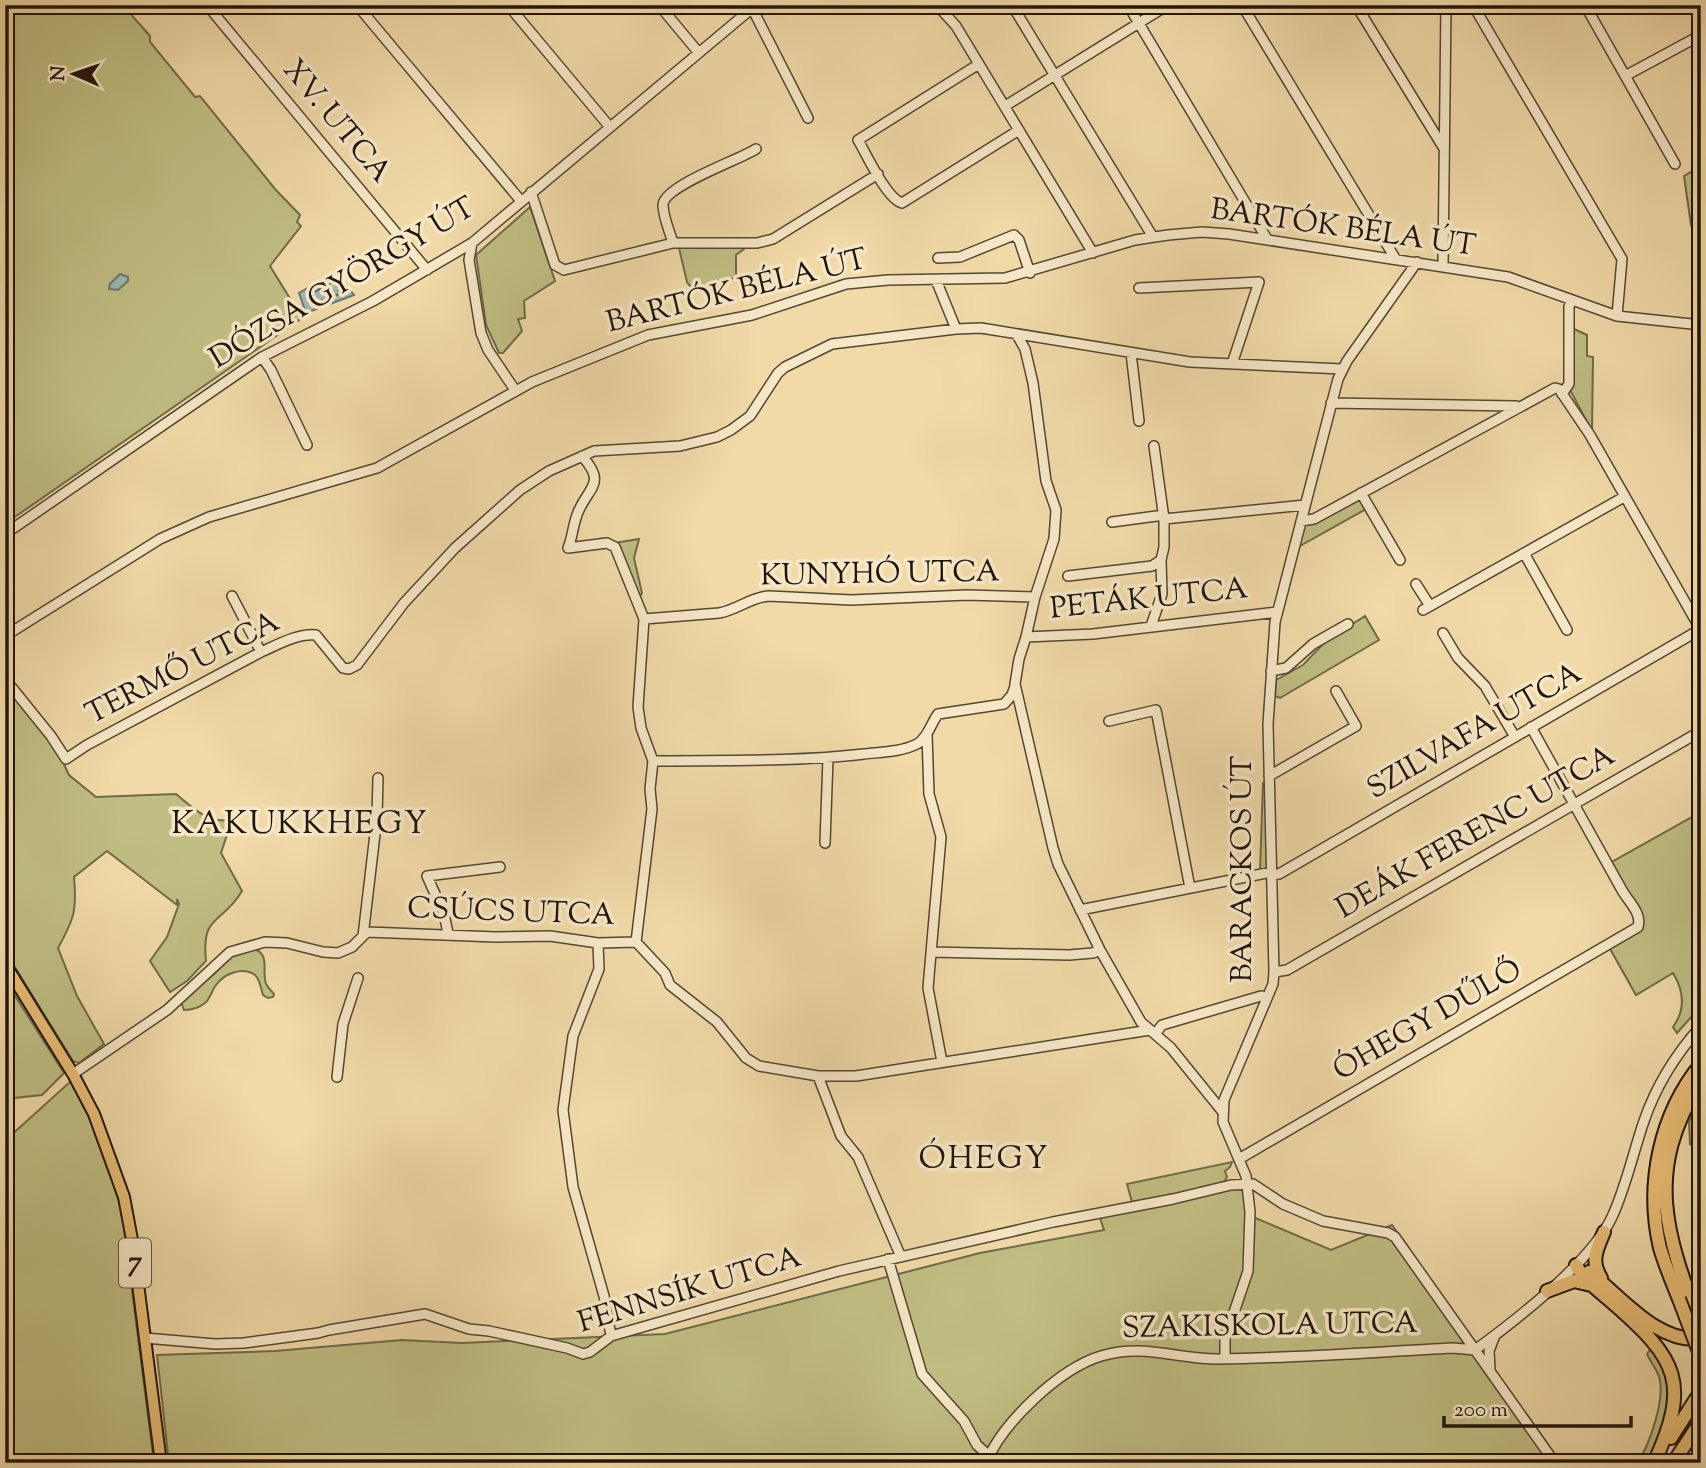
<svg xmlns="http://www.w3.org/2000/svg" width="1706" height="1468" viewBox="0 0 1706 1468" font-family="'Sorts Mill Goudy',serif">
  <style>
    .green { fill: #c0be83; stroke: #706a48; stroke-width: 2 }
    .water { fill: #9eb8b2; stroke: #6c7770; stroke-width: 2 }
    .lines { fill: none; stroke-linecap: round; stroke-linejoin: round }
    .shore { stroke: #5f6660; stroke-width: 2 }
    .minor-casing { stroke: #544634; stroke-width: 12 }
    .major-casing { stroke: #20150d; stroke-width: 14 }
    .highway-casing { stroke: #20150d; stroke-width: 16 }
    .minor { stroke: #f6e7c6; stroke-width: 9 }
    .major { stroke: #e8bd74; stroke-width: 10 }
    .highway { stroke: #e8bd74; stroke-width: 12 }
    .highway-bridge-casing { stroke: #20150d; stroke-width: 16; stroke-linecap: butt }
    .highway-bridge { stroke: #e8bd74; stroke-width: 12 }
    .labels { text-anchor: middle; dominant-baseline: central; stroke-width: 7; stroke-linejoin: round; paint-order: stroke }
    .shield { fill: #f6e7c6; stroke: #605444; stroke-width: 2 }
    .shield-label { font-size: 28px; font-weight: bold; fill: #20150d }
    .street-label { font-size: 30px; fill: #20150d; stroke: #f6e7c6 }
    .neighbourhood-label { font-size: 32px; letter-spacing: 2px; fill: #20150d; stroke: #f6e7c6 }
  </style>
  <rect width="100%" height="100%" fill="#f1daa8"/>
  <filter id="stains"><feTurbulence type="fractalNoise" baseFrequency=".00286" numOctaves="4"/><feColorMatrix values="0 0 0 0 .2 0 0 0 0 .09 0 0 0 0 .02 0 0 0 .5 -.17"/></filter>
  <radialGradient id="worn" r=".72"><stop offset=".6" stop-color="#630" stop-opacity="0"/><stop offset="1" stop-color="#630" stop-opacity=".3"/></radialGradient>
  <path class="green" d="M 5,5 L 119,5 L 124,11 L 128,11 L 150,36 L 150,42 L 195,97 L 200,96 L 275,189 L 300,215 L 297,222 L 301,226 L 270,266 L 302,318 L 9,521 L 5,516 Z
    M 1701,166 L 1701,219 L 1691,225 L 1684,176 Z
    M 530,207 L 555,281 L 524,301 L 525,318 L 518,319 L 522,331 L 503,353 L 499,353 L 486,325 L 476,255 Z
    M 741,245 L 744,249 L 736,255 L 736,278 L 711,282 L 710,289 L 690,286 L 687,282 L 679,248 Z
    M 1572,328 L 1587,335 L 1587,356 L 1593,357 L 1592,431 L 1570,390 Z
    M 1359,496 L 1366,509 L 1298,547 L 1303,526 Z
    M 639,539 L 634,558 L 642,593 L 640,596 L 614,543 Z
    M 1365,616 L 1379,640 L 1280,698 L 1275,696 L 1276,680 L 1303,665 L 1325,642 Z
    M 18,696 L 61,758 L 69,775 L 96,797 L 176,794 C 194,809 207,823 232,820 L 221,853 L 242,891 C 222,925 201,913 206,961 L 187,981 L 170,992 L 150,961 L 167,937 L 179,904 L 177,899 L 177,905 L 107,851 L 74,877 C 77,911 74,919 58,948 L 77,996 L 104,1044 L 79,1063 L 73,1061 L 5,951 L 5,706 Z
    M 1263,783 L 1266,783 L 1267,868 L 1260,870 Z
    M 1701,812 L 1701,1006 L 1677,1033 L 1673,1027 C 1686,1009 1684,991 1673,973 L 1636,995 L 1609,947 L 1641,928 L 1610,863 Z
    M 251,948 C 272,953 261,970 266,984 C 267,986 273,993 274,994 L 273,997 L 268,998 L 263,995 C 261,989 260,979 255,975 C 242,966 224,974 216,985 C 212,990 210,999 205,1003 C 199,1008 191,1010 184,1010 L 181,1002 L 215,973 L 228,957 Z
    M 5,980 L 64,1073 L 42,1095 L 14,1098 L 5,1096 Z
    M 71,1081 L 99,1136 L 122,1212 L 154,1463 L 5,1463 L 5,1133 L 8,1138 Z
    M 1701,1095 L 1701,1145 L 1696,1147 L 1690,1144 L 1689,1122 Z
    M 1232,1162 L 1230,1167 L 1225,1171 L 1227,1177 L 1224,1182 L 1202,1190 L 1132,1202 L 1127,1184 Z
    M 1243,1187 L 1246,1214 L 1331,1250 L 1392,1225 L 1561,1463 L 169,1463 L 157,1355 L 275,1351 L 402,1340 L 462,1343 L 665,1334 L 980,1253 L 1104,1230 L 1099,1215 L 1222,1189 Z
    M 1652,1347 C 1665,1367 1674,1392 1670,1416 C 1667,1431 1656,1448 1650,1463 L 1637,1463 C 1650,1445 1667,1395 1658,1374 C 1655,1367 1650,1361 1647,1354 Z"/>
  <path class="water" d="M 336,272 L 354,295 L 306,313 L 299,293 Z
    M 120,274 L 128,277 L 128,281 L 118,290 L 109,289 L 110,284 Z"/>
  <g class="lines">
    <path class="shore" d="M 333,282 L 340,289 L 339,294 L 324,300 L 309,303 L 308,295 Z"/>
    <defs>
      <path id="minor" d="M 207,5 L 427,270
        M 357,5 L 521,201
        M 508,5 L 609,126
        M 659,5 L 699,53
        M 937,5 L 956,26 L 1093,253
        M 1012,5 L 1153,237
        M 1128,5 L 1267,239
        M 1242,5 L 1395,258
        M 1356,5 L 1443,147
        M 1473,5 L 1622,259 L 1617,316
        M 1585,5 L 1675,164
        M 752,8 L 808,118
        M 979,64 L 858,140 C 867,155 886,198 902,203 L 1019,130
        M 1625,76 L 1701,35
        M 1005,106 L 1168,5
        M 531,192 L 555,265 L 564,270 L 673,243 L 757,243 L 773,239 L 878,174
        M 472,243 L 469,260 L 481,333 L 488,350 L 515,390
        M 673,243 C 670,232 663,217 663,205 C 663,186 739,160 756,149
        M 938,258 L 960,257 L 1014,235 L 1019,240 L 1030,273
        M 1443,266 L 1446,5
        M 936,280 L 956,329
        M 1139,288 L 1259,282 L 1232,364
        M 1017,335 L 1025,349 L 1033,383 L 1046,481 L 1056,510 L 1054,539 L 1035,597 L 1026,637 L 1019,659 L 1015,684 L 1053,848 L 1058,864 L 1100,950 L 1141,1022 L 1171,1048 L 1222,1111
        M 1131,353 L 1139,421
        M 262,357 L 271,370 L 307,445
        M 1562,394 L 1569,384 L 1569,307 L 1571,300
        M 1331,403 L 1516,406
        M 582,456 C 606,483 590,486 579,510 C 573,522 573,536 568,548 L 607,543 L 615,547 L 644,619
        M 1361,493 L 1400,560
        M 1164,519 L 1305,505
        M 1301,521 L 1314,519 L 1555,388 L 1559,389 L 1590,435 L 1701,630
        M 1112,522 L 1164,515
        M 5,534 L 262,357 L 373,301 L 472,243 L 756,5
        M 1524,553 L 1567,630
        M 1068,576 L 1152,566 L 1161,560
        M 1416,584 L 1430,606
        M 232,596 L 261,652
        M 1423,610 L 1624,497
        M 1151,626 L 1162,594 L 1161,560 L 1164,547 L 1164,519 L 1154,446
        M 1443,633 L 1458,658 L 1485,686 L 1515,737
        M 5,636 L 160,539 L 209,517 L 377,468 L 532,382 L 648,335 L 752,315 L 846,284 L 888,280 L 1005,278 L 1135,240 L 1168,235 L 1202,232 L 1229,234 L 1508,277 L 1617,316 L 1701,325
        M 1026,637 L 1093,634 L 1277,612
        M 1271,671 L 1286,668 L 1313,644 L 1348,624
        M 5,679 L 51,736 L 66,759 L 87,745 L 261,652 C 277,645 298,633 316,635 L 343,668 L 349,669 L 357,665 L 404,603 L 455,548 L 520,490 L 549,471 L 594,451 L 680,446 L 717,437 L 731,430 L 750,416 L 778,373 L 785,367 L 832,344 L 956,329 L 981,328 L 1190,362 L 1342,369
        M 1109,721 L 1156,710 L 1190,888
        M 927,735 L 929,794 L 941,837 L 928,988 L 942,1062
        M 653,761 C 723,760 794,762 864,754 C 881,752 901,752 917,744 C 928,738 931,723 938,714 L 1004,704 L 1012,695 L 1015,686
        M 1269,776 L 1356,726 L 1336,691
        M 825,843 L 828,758
        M 1272,875 L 1279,874 L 1701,629
        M 1080,910 L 1272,872
        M 448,933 L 444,914 L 427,876 L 500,867
        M 363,936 L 377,817 L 378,778
        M 636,942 L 652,809 L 650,789 L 653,761 L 641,728 L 638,707 L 644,619 L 719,613 C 737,610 751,597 769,596 L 851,600 L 967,595 L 1035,597
        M 598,943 L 599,969 L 573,1036 L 563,1110 L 573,1187 L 604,1296 L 611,1336
        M 932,952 L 1069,955 L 1093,953 L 1100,950
        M 1274,972 L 1287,970 L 1701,731
        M 1156,1033 L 1162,1025 L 1261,996 L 1267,997
        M 73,1074 L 167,1010 L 230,952 L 265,942 L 287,943 L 323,952 L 338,953 L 352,947 L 367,932 L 496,937 L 550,936 L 598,943 L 636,942 L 665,973 L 670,985 L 717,1022 L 746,1058 L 759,1066 L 818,1076 L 856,1076 L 1150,1030
        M 818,1076 L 841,1136 L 858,1157 L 901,1257
        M 337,1077 L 343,1024 L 358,978
        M 1239,1159 L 1638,927 C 1642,914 1630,903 1623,892 L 1531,727
        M 888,1259 L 922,1374 L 964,1421 L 977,1445 L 989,1456
        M 145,1338 L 215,1344 L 244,1343 L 318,1333 L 329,1330 L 425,1314 L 469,1329 L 489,1331 L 567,1348 L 583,1354 L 590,1352 L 611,1336 L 839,1271 L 1053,1222 L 1173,1199 L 1231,1185 L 1253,1184 L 1283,1204 L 1323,1221 L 1388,1233 L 1395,1237 L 1555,1463
        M 1475,1350 C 1516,1320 1591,1262 1612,1217 C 1626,1187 1633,1153 1644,1121 C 1656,1086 1676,1054 1701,1026
        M 1225,1359 L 1225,1339 L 1248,1271 L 1250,1212 L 1246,1176 L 1223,1122 L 1224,1100 L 1273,984 L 1274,972 L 1268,724 L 1275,622 L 1338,379 L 1347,361 L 1417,262
        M 1490,1368 L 1489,1351 L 1494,1338
        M 986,1463 C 1002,1423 1059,1369 1101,1356 C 1143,1343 1176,1359 1217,1359 C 1296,1358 1375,1352 1453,1348 L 1475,1350"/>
      <path id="major" d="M 5,964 L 73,1074 L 94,1114 L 124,1197 L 133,1245 L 161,1463"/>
      <path id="highway" d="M 1701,1081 C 1643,1171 1666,1235 1701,1327
        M 1576,1265 C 1584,1281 1601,1292 1614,1304 C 1677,1359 1691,1383 1654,1463
        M 1589,1272 C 1622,1297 1656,1343 1701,1339
        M 1601,1278 C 1590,1261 1597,1249 1604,1232
        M 1547,1291 L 1574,1281 L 1591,1285
        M 1679,1299 C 1672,1282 1665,1265 1660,1248 C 1645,1184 1660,1114 1701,1064
        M 1671,1438 L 1701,1391
        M 1673,1463 L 1701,1421
        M 1696,1463 L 1701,1456"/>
    </defs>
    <use href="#minor" class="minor-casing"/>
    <use href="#major" class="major-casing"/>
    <use href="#highway" class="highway-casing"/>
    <use href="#minor" class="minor"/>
    <use href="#major" class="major"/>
    <use href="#highway" class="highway"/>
    <defs>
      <path id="highway-bridge" d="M 1679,1299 L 1701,1357"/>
    </defs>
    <use href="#highway-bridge" class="highway-bridge-casing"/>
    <use href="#highway-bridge" class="highway-bridge"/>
  </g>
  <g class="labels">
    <rect class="shield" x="119" y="1238.5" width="32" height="49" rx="5"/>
    <g class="shield-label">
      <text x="135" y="1263">7</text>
    </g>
    <g class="street-label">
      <text transform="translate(336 122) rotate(50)">XV. UTCA</text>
      <text transform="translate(1343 229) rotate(8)">BARTÓK BÉLA ÚT</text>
      <text transform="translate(343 284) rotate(-31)">DÓZSA GYÖRGY ÚT</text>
      <text transform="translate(737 292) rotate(-14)">BARTÓK BÉLA ÚT</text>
      <text transform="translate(880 575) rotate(-1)">KUNYHÓ UTCA</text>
      <text transform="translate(1149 600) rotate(-6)">PETÁK UTCA</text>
      <text transform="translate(183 669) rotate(-27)">TERMŐ UTCA</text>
      <text transform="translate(1475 732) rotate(-30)">SZILVAFA UTCA</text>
      <text transform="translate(1476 833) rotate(-30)">DEÁK FERENC UTCA</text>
      <text transform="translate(1243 869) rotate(-90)">BARACKOS ÚT</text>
      <text transform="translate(511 913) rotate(2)">CSÚCS UTCA</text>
      <text transform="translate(1428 1021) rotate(-30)">ÓHEGY DŰLŐ</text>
      <text transform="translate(690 1291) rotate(-17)">FENNSÍK UTCA</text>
      <text transform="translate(1270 1327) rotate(-1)">SZAKISKOLA UTCA</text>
    </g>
    <g class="neighbourhood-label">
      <text x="300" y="825">KAKUKKHEGY</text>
      <text x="984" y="1160">ÓHEGY</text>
    </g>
  </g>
  <rect width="1706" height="1468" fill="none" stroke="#f1daa8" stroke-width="28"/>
  <rect x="7" y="7" width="1692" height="1454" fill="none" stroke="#20150d" stroke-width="3.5"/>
  <rect x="14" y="14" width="1678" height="1440" fill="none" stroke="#20150d" stroke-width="2"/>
  <g transform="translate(74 74) rotate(272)" stroke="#f6e7c6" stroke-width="5" paint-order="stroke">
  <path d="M0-5L12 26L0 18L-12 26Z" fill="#20150d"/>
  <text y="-10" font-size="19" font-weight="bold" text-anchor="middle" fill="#20150d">N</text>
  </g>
  <path d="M1444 1416v10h187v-10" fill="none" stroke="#20150d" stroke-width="3.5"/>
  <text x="1454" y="1416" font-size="21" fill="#20150d" stroke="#f6e7c6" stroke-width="5" paint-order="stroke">200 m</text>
  <rect width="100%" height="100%" filter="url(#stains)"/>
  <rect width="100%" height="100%" fill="url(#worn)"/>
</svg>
